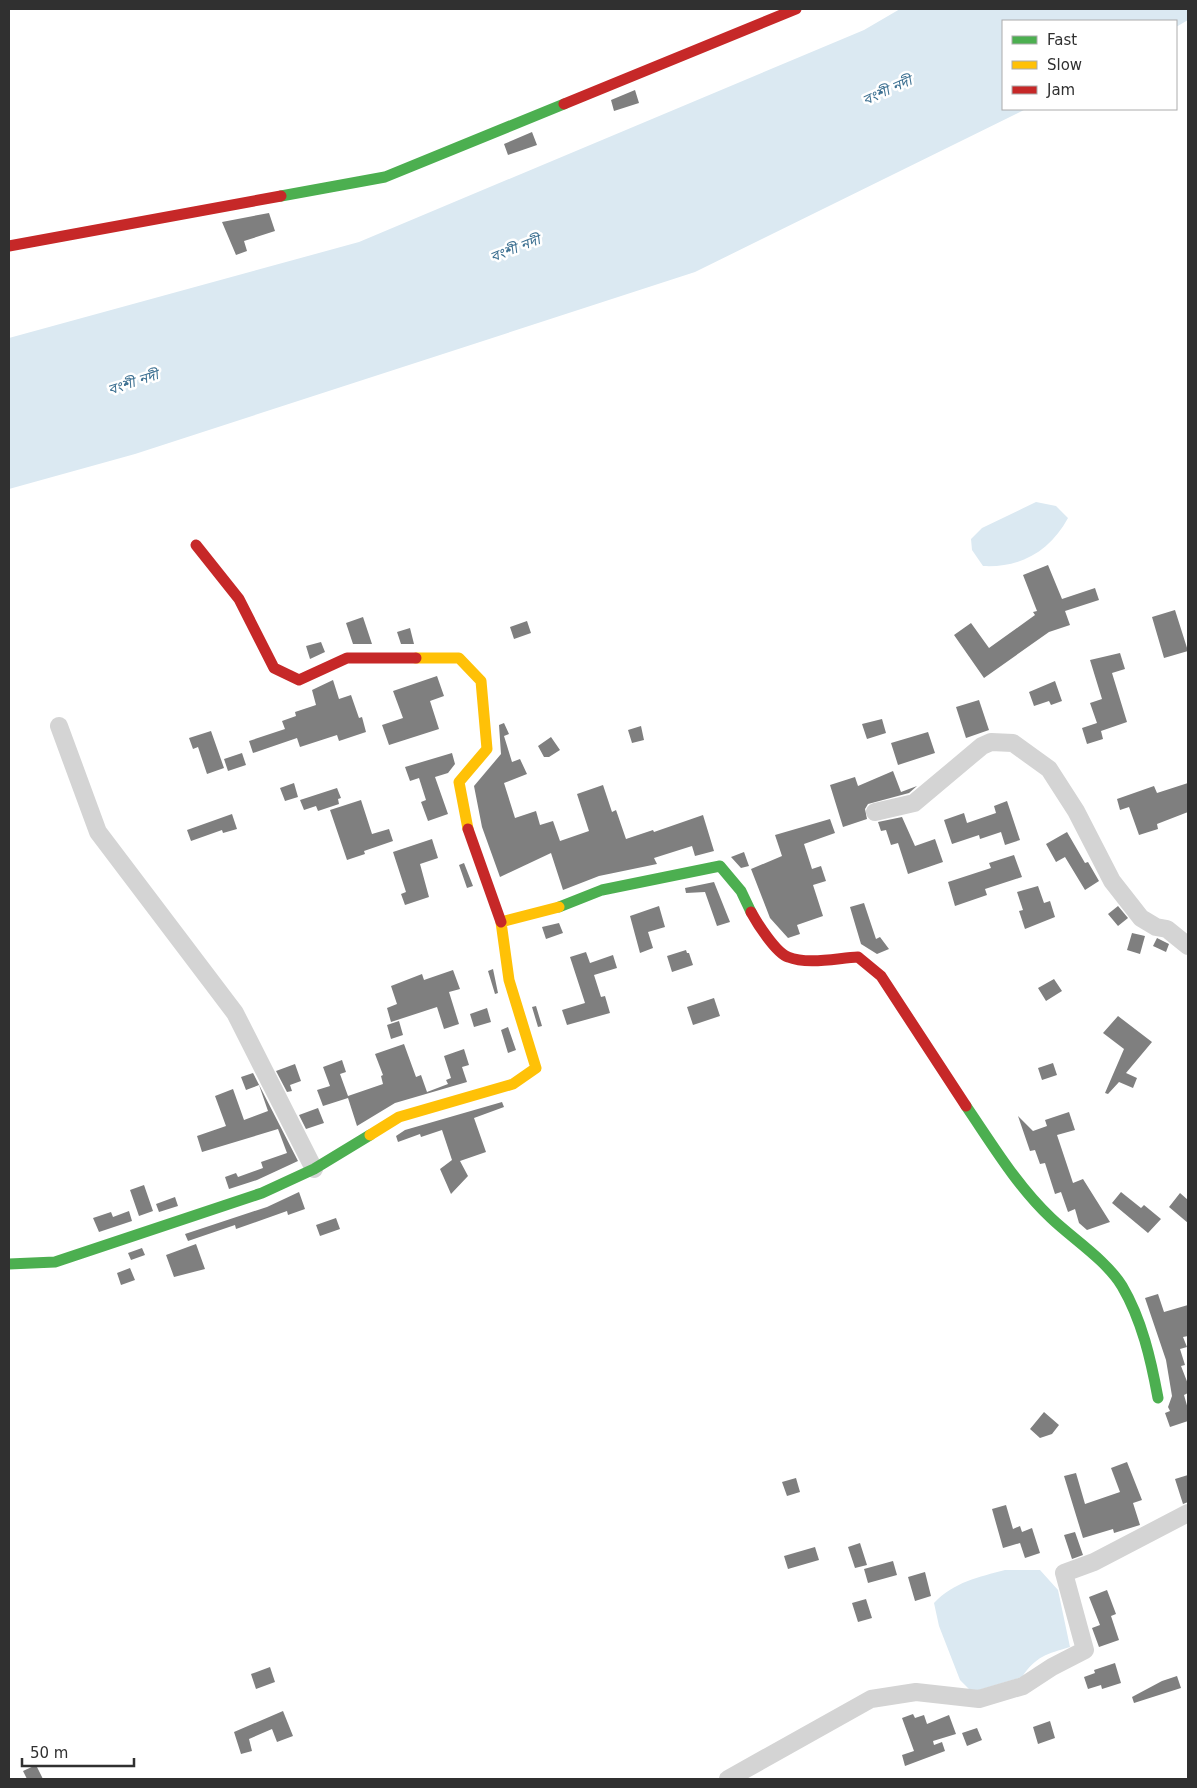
<svg xmlns="http://www.w3.org/2000/svg" width="1197" height="1788" viewBox="0 0 1197 1788" font-family="'DejaVu Sans','Noto Sans Bengali',sans-serif">
  <style>
    .water { fill: #dbe9f2 }
    .building { fill: #7f7f7f }
    .lines { fill: none; stroke-linecap: round; stroke-linejoin: round }
    .street { stroke: #d4d4d4; stroke-width: 18 }
    .fast { stroke: #4caf50; stroke-width: 11 }
    .slow { stroke: #ffc107; stroke-width: 11 }
    .jam { stroke: #c62828; stroke-width: 11 }
    .labels { text-anchor: middle; dominant-baseline: central; stroke-width: 5; stroke-linejoin: round; paint-order: stroke }
    .water-label { font-size: 14px; font-style: italic; fill: #3e7192; stroke: #fff }
  </style>
  <rect width="100%" height="100%" fill="#fff"/>
  <path class="water" d="M 900,9 L 1188,9 L 1188,20 L 1176,27 L 1176,21 L 1003,21 L 1003,109 L 1026,109 L 695,272 L 135,454 L 9,489 L 9,338 L 359,242 L 864,30 Z
    M 1036,502 L 1056,506 L 1068,518 C 1050,551 1021,568 983,566 L 972,550 L 971,539 L 982,528 Z
    M 1005,1570 L 1040,1570 L 1058,1590 L 1070,1647 C 1047,1654 1036,1656 1022,1677 L 972,1692 L 960,1680 L 939,1626 L 934,1603 C 954,1582 979,1577 1005,1570 Z"/>
  <path class="building" d="M 635,90 L 639,103 L 614,111 L 611,100 Z
    M 532,132 L 537,145 L 508,155 L 504,144 Z
    M 269,213 L 275,231 L 244,241 L 247,251 L 236,255 L 222,222 Z
    M 1048,565 L 1062,599 L 1095,588 L 1099,600 L 1065,611 L 1070,625 L 1049,632 L 984,678 L 954,635 L 971,623 L 989,648 L 1035,615 L 1033,612 L 1037,611 L 1023,575 Z
    M 1175,610 L 1188,651 L 1164,658 L 1152,617 Z
    M 363,617 L 372,644 L 353,644 L 346,623 Z
    M 527,621 L 531,633 L 514,639 L 510,627 Z
    M 410,628 L 414,644 L 401,644 L 397,632 Z
    M 321,642 L 325,652 L 310,659 L 306,646 Z
    M 1120,653 L 1125,669 L 1112,673 L 1127,722 L 1101,731 L 1103,739 L 1087,744 L 1082,728 L 1097,723 L 1090,703 L 1102,699 L 1090,660 Z
    M 437,676 L 444,696 L 430,701 L 439,729 L 389,745 L 382,725 L 403,718 L 393,691 Z
    M 333,680 L 339,699 L 351,695 L 359,718 L 362,717 L 366,732 L 339,741 L 337,735 L 300,747 L 297,738 L 253,753 L 249,741 L 285,729 L 282,721 L 296,716 L 295,712 L 316,705 L 312,690 Z
    M 1055,681 L 1062,701 L 1051,705 L 1049,701 L 1034,706 L 1029,692 Z
    M 979,700 L 989,730 L 966,738 L 956,707 Z
    M 882,719 L 886,733 L 867,739 L 862,724 Z
    M 504,723 L 509,734 L 504,736 L 512,762 L 520,759 L 527,774 L 504,783 L 515,818 L 536,811 L 540,825 L 553,821 L 560,841 L 589,831 L 577,794 L 603,785 L 612,812 L 616,810 L 626,839 L 653,830 L 654,832 L 703,815 L 714,851 L 695,856 L 692,846 L 654,858 L 657,864 L 599,876 L 563,890 L 551,853 L 500,877 L 482,827 L 474,786 L 501,754 L 499,725 Z
    M 641,726 L 644,740 L 632,743 L 628,730 Z
    M 211,731 L 224,768 L 207,774 L 198,747 L 193,749 L 189,738 Z
    M 928,732 L 935,753 L 898,765 L 891,743 Z
    M 551,737 L 560,750 L 549,757 L 544,757 L 538,746 Z
    M 242,753 L 246,765 L 228,771 L 224,759 Z
    M 452,753 L 455,764 L 448,773 L 435,777 L 448,814 L 428,821 L 421,802 L 426,800 L 419,778 L 410,781 L 405,767 Z
    M 893,771 L 901,792 L 917,786 L 909,793 L 868,804 L 865,809 L 867,819 L 843,827 L 830,785 L 855,777 L 858,786 Z
    M 294,783 L 298,797 L 285,801 L 280,788 Z
    M 1188,783 L 1188,812 L 1157,824 L 1158,829 L 1139,835 L 1129,807 L 1120,810 L 1117,799 L 1154,786 L 1157,793 Z
    M 337,788 L 341,798 L 338,799 L 339,804 L 318,811 L 316,806 L 304,810 L 300,800 Z
    M 361,800 L 372,834 L 389,829 L 393,841 L 364,851 L 365,854 L 347,860 L 330,810 Z
    M 1007,801 L 1020,840 L 1005,845 L 1001,832 L 980,839 L 979,835 L 952,844 L 944,820 L 964,813 L 967,823 L 996,813 L 994,806 Z
    M 232,814 L 237,829 L 223,833 L 222,830 L 191,841 L 187,830 Z
    M 902,817 L 915,846 L 935,839 L 943,862 L 908,874 L 898,843 L 891,845 L 886,830 L 881,831 L 878,822 Z
    M 830,819 L 835,833 L 804,844 L 812,869 L 821,866 L 826,881 L 813,885 L 823,916 L 797,925 L 800,934 L 788,938 L 770,918 L 751,869 L 782,856 L 775,835 Z
    M 1067,832 L 1085,863 L 1088,862 L 1099,881 L 1085,890 L 1065,857 L 1056,862 L 1046,844 Z
    M 432,839 L 438,858 L 420,864 L 429,897 L 405,905 L 401,894 L 406,892 L 393,852 Z
    M 744,852 L 749,866 L 741,868 L 731,857 Z
    M 1014,855 L 1022,877 L 985,889 L 987,895 L 955,906 L 948,882 L 991,868 L 989,863 Z
    M 464,863 L 473,886 L 467,888 L 459,865 Z
    M 714,882 L 730,922 L 717,926 L 705,892 L 686,893 L 685,888 Z
    M 1038,886 L 1044,903 L 1050,901 L 1055,917 L 1025,929 L 1019,911 L 1023,910 L 1017,892 Z
    M 864,903 L 876,939 L 880,937 L 889,949 L 877,954 L 861,944 L 850,907 Z
    M 659,906 L 665,927 L 648,932 L 653,948 L 640,953 L 630,916 Z
    M 1118,906 L 1128,918 L 1118,926 L 1108,914 Z
    M 559,923 L 563,933 L 546,939 L 542,927 Z
    M 1132,933 L 1145,936 L 1140,954 L 1127,950 Z
    M 1157,938 L 1169,944 L 1166,952 L 1153,946 Z
    M 686,950 L 687,953 L 689,953 L 693,965 L 672,972 L 667,956 Z
    M 586,952 L 590,963 L 613,955 L 617,968 L 594,975 L 601,997 L 605,996 L 610,1013 L 567,1025 L 562,1010 L 585,1003 L 570,957 Z
    M 493,969 L 498,993 L 495,994 L 488,971 Z
    M 453,970 L 460,989 L 449,992 L 459,1024 L 444,1029 L 437,1007 L 391,1022 L 387,1008 L 397,1004 L 391,986 L 422,974 L 424,980 Z
    M 1054,979 L 1062,991 L 1046,1001 L 1038,988 Z
    M 714,998 L 720,1016 L 693,1025 L 687,1007 Z
    M 536,1006 L 542,1026 L 538,1027 L 532,1007 Z
    M 487,1008 L 491,1022 L 474,1027 L 470,1014 Z
    M 1118,1016 L 1152,1042 L 1126,1073 L 1137,1078 L 1133,1088 L 1119,1082 L 1108,1094 L 1105,1093 L 1124,1049 L 1103,1033 Z
    M 399,1021 L 403,1035 L 391,1039 L 387,1025 Z
    M 508,1027 L 516,1050 L 508,1053 L 501,1030 Z
    M 404,1044 L 416,1077 L 421,1075 L 427,1092 L 448,1084 L 446,1080 L 451,1078 L 444,1056 L 464,1049 L 469,1065 L 462,1067 L 467,1082 L 395,1103 L 357,1126 L 348,1098 L 323,1106 L 317,1090 L 330,1086 L 323,1067 L 342,1060 L 346,1072 L 340,1074 L 348,1096 L 383,1084 L 381,1076 L 383,1075 L 375,1054 Z
    M 1053,1063 L 1057,1075 L 1042,1080 L 1038,1068 Z
    M 295,1064 L 301,1081 L 290,1085 L 292,1091 L 287,1092 L 276,1071 Z
    M 253,1073 L 298,1161 L 257,1180 L 229,1189 L 225,1177 L 236,1173 L 238,1177 L 263,1168 L 261,1162 L 287,1153 L 278,1129 L 202,1152 L 197,1136 L 226,1126 L 215,1096 L 233,1089 L 244,1120 L 268,1111 L 259,1085 L 246,1090 L 241,1077 Z
    M 502,1102 L 504,1107 L 474,1118 L 486,1152 L 460,1161 L 468,1176 L 451,1194 L 440,1169 L 452,1160 L 442,1130 L 421,1137 L 420,1134 L 398,1142 L 396,1136 L 405,1130 Z
    M 318,1108 L 324,1123 L 306,1129 L 299,1115 Z
    M 1069,1112 L 1075,1130 L 1057,1135 L 1073,1183 L 1083,1179 L 1110,1222 L 1087,1230 L 1079,1223 L 1075,1209 L 1068,1212 L 1061,1192 L 1055,1194 L 1045,1163 L 1040,1164 L 1035,1150 L 1030,1151 L 1018,1116 L 1033,1131 L 1047,1126 L 1045,1120 Z
    M 144,1185 L 153,1211 L 139,1216 L 130,1190 Z
    M 299,1192 L 305,1209 L 288,1215 L 287,1211 L 236,1229 L 235,1225 L 188,1241 L 185,1234 L 267,1207 Z
    M 1121,1192 L 1141,1208 L 1144,1205 L 1161,1219 L 1148,1233 L 1112,1203 Z
    M 1180,1193 L 1188,1200 L 1188,1223 L 1169,1207 Z
    M 175,1197 L 178,1206 L 159,1212 L 156,1204 Z
    M 129,1211 L 132,1221 L 99,1232 L 93,1218 L 111,1212 L 113,1217 Z
    M 336,1218 L 340,1229 L 320,1236 L 316,1225 Z
    M 196,1244 L 205,1269 L 174,1277 L 166,1255 Z
    M 142,1248 L 145,1255 L 131,1260 L 128,1253 Z
    M 130,1268 L 135,1280 L 121,1285 L 117,1273 Z
    M 1158,1294 L 1164,1312 L 1188,1305 L 1188,1336 L 1183,1337 L 1187,1347 L 1180,1349 L 1185,1365 L 1181,1366 L 1188,1384 L 1188,1393 L 1184,1395 L 1188,1409 L 1188,1421 L 1170,1427 L 1165,1413 L 1170,1411 L 1168,1407 L 1172,1396 L 1166,1360 L 1145,1298 Z
    M 1044,1412 L 1059,1425 L 1052,1434 L 1040,1438 L 1030,1429 Z
    M 1127,1462 L 1142,1500 L 1133,1503 L 1140,1525 L 1114,1533 L 1113,1529 L 1083,1538 L 1064,1476 L 1076,1473 L 1085,1504 L 1120,1492 L 1111,1468 Z
    M 1188,1475 L 1188,1502 L 1183,1504 L 1175,1479 Z
    M 796,1478 L 800,1492 L 787,1496 L 782,1482 Z
    M 1006,1505 L 1013,1529 L 1020,1526 L 1022,1532 L 1032,1528 L 1040,1553 L 1025,1558 L 1020,1543 L 1003,1548 L 992,1509 Z
    M 1075,1532 L 1083,1555 L 1072,1559 L 1064,1535 Z
    M 860,1543 L 867,1565 L 855,1568 L 848,1547 Z
    M 815,1547 L 819,1560 L 788,1569 L 784,1556 Z
    M 893,1561 L 897,1575 L 868,1583 L 864,1569 Z
    M 925,1572 L 931,1596 L 915,1601 L 908,1577 Z
    M 1107,1590 L 1116,1614 L 1111,1616 L 1119,1640 L 1099,1647 L 1092,1628 L 1100,1625 L 1089,1597 Z
    M 866,1599 L 872,1618 L 858,1622 L 852,1603 Z
    M 1115,1663 L 1121,1683 L 1102,1689 L 1101,1685 L 1088,1689 L 1084,1677 L 1095,1673 L 1094,1670 Z
    M 270,1667 L 275,1682 L 256,1689 L 251,1674 Z
    M 1177,1676 L 1181,1688 L 1134,1703 L 1132,1697 L 1162,1681 Z
    M 283,1711 L 293,1736 L 277,1742 L 272,1729 L 249,1739 L 252,1751 L 241,1754 L 234,1732 Z
    M 913,1714 L 915,1718 L 924,1715 L 927,1724 L 949,1715 L 956,1734 L 933,1741 L 934,1745 L 942,1742 L 945,1751 L 905,1766 L 902,1755 L 914,1751 L 902,1718 Z
    M 1050,1721 L 1055,1738 L 1038,1744 L 1033,1727 Z
    M 977,1728 L 982,1740 L 967,1746 L 962,1733 Z
    M 36,1765 L 43,1779 L 27,1779 L 23,1771 Z"/>
  <g class="lines">
    <path class="street" d="M 59,726 L 98,832 L 235,1013 L 314,1169
      M 875,812 L 914,803 L 982,746 L 991,742 L 1013,743 L 1049,769 L 1076,811 L 1112,881 L 1141,918 L 1156,927 L 1167,929 L 1188,946
      M 728,1779 L 871,1699 L 916,1692 L 979,1699 L 1023,1686 L 1052,1667 L 1085,1650 L 1064,1573 L 1094,1562 L 1188,1513"/>
    <path class="fast" d="M 281,196 L 385,177 L 564,104
      M 559,907 L 602,890 L 720,866 L 741,891 L 751,912
      M 966,1106 C 992,1144 1017,1186 1051,1218 C 1073,1239 1106,1260 1122,1286 C 1142,1320 1151,1360 1158,1398
      M 9,1264 L 55,1262 L 262,1193 L 314,1169 L 370,1135"/>
    <path class="slow" d="M 416,658 L 459,658 L 481,681 L 487,749 L 459,782 L 468,829
      M 370,1135 L 399,1117 L 513,1084 L 536,1068 L 509,980 L 501,922 L 559,907"/>
    <path class="jam" d="M 564,104 L 796,9
      M 9,246 L 281,196
      M 196,545 L 239,599 L 274,668 L 299,680 L 347,658 L 416,658
      M 468,829 L 501,922
      M 751,912 C 757,923 776,953 788,957 C 808,965 837,958 858,957 L 881,976 L 966,1106"/>
  </g>
  <g class="labels">
    <g class="water-label">
      <text transform="translate(887 90) rotate(-24)">বংশী নদী</text>
      <text transform="translate(515 248) rotate(-21)">বংশী নদী</text>
      <text transform="translate(133 382) rotate(-18)">বংশী নদী</text>
    </g>
  </g>
  <rect width="1197" height="1788" fill="none" stroke="#303030" stroke-width="20"/>
  <rect x="1002" y="20" width="175" height="90" fill="#ffffff" stroke="#acacac"/>
  <rect x="1012" y="36" width="25" height="8" fill="#4caf50" stroke="#acacac"/>
  <text x="1047" y="45" font-size="15" fill="#303030">Fast</text>
  <rect x="1012" y="61" width="25" height="8" fill="#ffc107" stroke="#acacac"/>
  <text x="1047" y="70" font-size="15" fill="#303030">Slow</text>
  <rect x="1012" y="86" width="25" height="8" fill="#c62828" stroke="#acacac"/>
  <text x="1047" y="95" font-size="15" fill="#303030">Jam</text>
  <path d="M22 1758v8h112v-8" fill="none" stroke="#303030" stroke-width="2.5"/>
  <text x="30" y="1758" font-size="15" fill="#303030" stroke="#ffffff" stroke-width="4" paint-order="stroke">50 m</text>
</svg>
